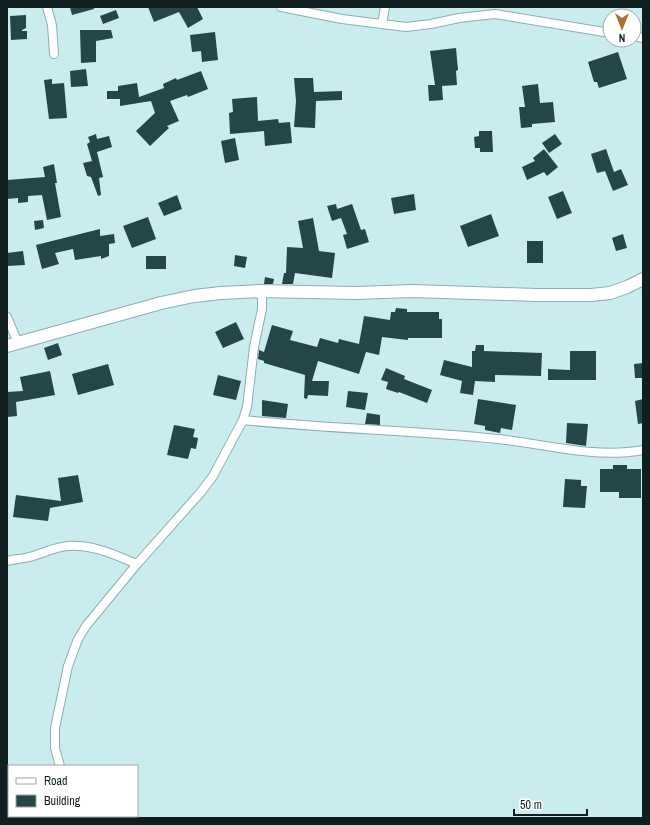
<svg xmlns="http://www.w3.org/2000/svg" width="650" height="825" viewBox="0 0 650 825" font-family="'Archivo Narrow',sans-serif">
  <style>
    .building { fill: #264547 }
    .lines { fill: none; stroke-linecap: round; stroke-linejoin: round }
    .street-casing { stroke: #8caeaf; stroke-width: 10 }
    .secondary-casing { stroke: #8caeaf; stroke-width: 14 }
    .street { stroke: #fff; stroke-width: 8 }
    .secondary { stroke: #fff; stroke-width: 12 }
  </style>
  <rect width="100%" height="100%" fill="#c9edee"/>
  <path class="building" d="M 70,7 L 94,7 L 94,9 L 72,15 Z
    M 148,7 L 197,7 L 203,19 L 188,28 L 179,12 L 154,22 Z
    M 116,10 L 119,18 L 103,24 L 100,16 Z
    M 26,15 L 26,28 L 22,30 L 22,31 L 27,31 L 27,39 L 11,40 L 10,16 Z
    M 80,30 L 111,30 L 113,38 L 96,41 L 96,62 L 81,63 Z
    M 215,32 L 218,60 L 202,62 L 201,51 L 192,52 L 190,35 Z
    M 456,48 L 458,70 L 456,71 L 457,85 L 442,86 L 443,100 L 429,101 L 428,85 L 435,85 L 430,51 Z
    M 618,52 L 627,79 L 599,88 L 597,82 L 594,82 L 588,62 Z
    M 86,69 L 88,86 L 71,87 L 70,71 Z
    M 201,71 L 208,89 L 188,97 L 187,95 L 170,101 L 179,121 L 167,126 L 169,128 L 150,146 L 136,131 L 155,113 L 151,101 L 120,106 L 120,99 L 107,99 L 107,91 L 118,91 L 118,86 L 137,83 L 139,97 L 164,88 L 163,84 L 176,78 L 177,80 Z
    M 294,78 L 313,78 L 314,92 L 342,91 L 342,100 L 316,101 L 315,128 L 294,127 L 296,101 Z
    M 52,79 L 52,84 L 64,83 L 67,118 L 49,119 L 44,80 Z
    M 538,84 L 540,103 L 553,102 L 555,122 L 532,124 L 532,127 L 521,128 L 519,107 L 525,107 L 522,86 Z
    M 257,97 L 258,121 L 278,119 L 279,123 L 290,122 L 292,143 L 265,146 L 264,131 L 230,134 L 229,113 L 233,112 L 232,99 Z
    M 479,131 L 492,131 L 493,152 L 480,152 L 480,148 L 475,148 L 474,137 L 479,136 Z
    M 96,134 L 97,139 L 109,136 L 112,147 L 97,152 L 103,177 L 99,178 L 101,195 L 98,196 L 91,177 L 87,176 L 83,163 L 92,161 L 87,144 L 90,142 L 88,137 Z
    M 555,134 L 562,144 L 549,153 L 542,143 Z
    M 235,138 L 239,160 L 225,163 L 221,141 Z
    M 544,149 L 558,167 L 547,176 L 544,172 L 527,180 L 522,167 L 535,161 L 533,158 Z
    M 606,149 L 614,172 L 621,169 L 628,185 L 613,191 L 605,171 L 597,173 L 591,154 Z
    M 54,164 L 57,183 L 55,183 L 61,217 L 47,220 L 42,195 L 28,196 L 28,202 L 18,203 L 18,198 L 7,199 L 7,180 L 45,177 L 43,167 Z
    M 563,191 L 572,213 L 557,219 L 548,197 Z
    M 414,194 L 416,210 L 394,214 L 391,198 Z
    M 177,195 L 182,209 L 164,216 L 158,203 Z
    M 336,204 L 337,209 L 352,204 L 361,230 L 365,229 L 369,242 L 347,249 L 343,235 L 347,234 L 341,218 L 332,221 L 327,206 Z
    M 491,214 L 499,236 L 468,247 L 460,226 Z
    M 148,217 L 156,239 L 132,248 L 123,226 Z
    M 313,218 L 319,251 L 335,253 L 332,278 L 295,273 L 293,284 L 282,284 L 284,273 L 286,273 L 287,247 L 303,248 L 298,221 Z
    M 43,220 L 44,228 L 35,230 L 34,221 Z
    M 100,229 L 100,236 L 114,234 L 115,243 L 109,244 L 109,256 L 101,259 L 101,256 L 75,260 L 73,249 L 55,253 L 59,264 L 42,269 L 36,245 Z
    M 623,234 L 627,248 L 616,251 L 612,238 Z
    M 527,241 L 543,241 L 543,263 L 527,263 Z
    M 23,251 L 25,265 L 7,266 L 7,253 Z
    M 235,255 L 247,257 L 245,268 L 234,266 Z
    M 146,256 L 166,256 L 166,269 L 146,269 Z
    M 265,277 L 274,279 L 273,284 L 264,284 Z
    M 396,308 L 407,309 L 407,312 L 439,312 L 439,319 L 442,319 L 442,338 L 408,338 L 408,340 L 382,337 L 379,355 L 366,352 L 359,374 L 318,361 L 312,381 L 329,381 L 328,396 L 308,395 L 307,399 L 304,398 L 305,375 L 264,363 L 264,361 L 258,359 L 259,350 L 264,352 L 272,325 L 293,331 L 290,340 L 317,347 L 320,338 L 338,343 L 339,339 L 359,344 L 364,316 L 390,320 L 391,312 L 395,312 Z
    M 236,322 L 244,339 L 223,348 L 215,332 Z
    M 58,343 L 62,355 L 48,360 L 44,348 Z
    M 476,345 L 484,345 L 484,351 L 542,353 L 541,376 L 495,375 L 495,382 L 475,381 L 473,395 L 460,393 L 462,381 L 440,375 L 444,360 L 472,367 L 472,351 L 475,351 Z
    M 570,351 L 596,351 L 596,380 L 548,380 L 548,369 L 570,370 Z
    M 643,363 L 643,378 L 635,378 L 634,364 Z
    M 108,364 L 114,385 L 78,395 L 72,374 Z
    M 386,368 L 405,376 L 404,379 L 432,390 L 427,403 L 399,392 L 398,393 L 386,389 L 388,382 L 381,380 Z
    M 50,371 L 55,395 L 16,402 L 17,416 L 7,417 L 7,392 L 23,391 L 20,377 Z
    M 218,375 L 241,381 L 236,400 L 213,395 Z
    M 348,391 L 368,393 L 365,410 L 346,407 Z
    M 478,399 L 516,405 L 512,430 L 501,428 L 500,433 L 485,430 L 485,426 L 474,424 Z
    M 643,399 L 643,423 L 638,424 L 635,401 Z
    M 262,400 L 288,404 L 286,418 L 262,416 Z
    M 367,413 L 380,415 L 380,425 L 365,424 Z
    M 567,423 L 588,424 L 586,446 L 566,443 Z
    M 174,425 L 195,429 L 193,437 L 198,438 L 196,449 L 191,448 L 188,459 L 167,455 Z
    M 613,465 L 627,465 L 627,469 L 641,469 L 641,498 L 619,498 L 619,492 L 600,492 L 600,469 L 613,469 Z
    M 78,475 L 83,502 L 50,508 L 48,521 L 13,517 L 16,495 L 61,501 L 58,478 Z
    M 565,479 L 581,480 L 581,486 L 587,486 L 585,508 L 563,507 Z"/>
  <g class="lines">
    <defs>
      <path id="street" d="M 47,7 L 52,25 L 54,54
        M 281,7 L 342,19 L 406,27 L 431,24 L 459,18 L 495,14 L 610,33
        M 382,24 L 385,7
        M 634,36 L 643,38
        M 7,317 L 18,343
        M 243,420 C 328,429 414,430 498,439 C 546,444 595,459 643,450
        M 7,561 C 14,559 22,559 29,557 C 42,554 54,547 68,546 C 92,544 115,555 137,564
        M 60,766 L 55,748 L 55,728 L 68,666 L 78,639 L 86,626 L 137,564 L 201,492 L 213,476 L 243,420 L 247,407 L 254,347 L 262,309 L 262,298 L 259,291
        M 83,816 L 84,818"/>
      <path id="secondary" d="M 7,346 L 161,303 L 194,296 L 221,293 L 259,291 L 356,293 L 412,291 L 536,295 L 591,295 L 610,293 L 627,287 L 643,279"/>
    </defs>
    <use href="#street" class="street-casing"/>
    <use href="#secondary" class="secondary-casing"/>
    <use href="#street" class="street"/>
    <use href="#secondary" class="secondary"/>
  </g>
  <rect width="650" height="825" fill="none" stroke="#111e1f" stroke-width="16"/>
  <rect x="8" y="765" width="130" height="52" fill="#ffffff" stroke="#a0a5a5"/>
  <rect x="16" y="778" width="20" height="6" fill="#ffffff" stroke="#a0a5a5"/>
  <text x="44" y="785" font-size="12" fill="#111e1f">Road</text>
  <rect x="16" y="795" width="20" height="12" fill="#264547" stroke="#a0a5a5"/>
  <text x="44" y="805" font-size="12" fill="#111e1f">Building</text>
  <g transform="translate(622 28) rotate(180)"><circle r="19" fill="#ffffff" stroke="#a0a5a5"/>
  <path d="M0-3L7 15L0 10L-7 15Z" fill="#ae6f36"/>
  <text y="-6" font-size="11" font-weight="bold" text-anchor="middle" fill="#111e1f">N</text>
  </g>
  <path d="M514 809v6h73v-6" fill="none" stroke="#111e1f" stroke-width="2"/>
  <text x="520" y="809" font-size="12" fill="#111e1f" stroke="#ffffff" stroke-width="3" paint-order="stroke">50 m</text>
</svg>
